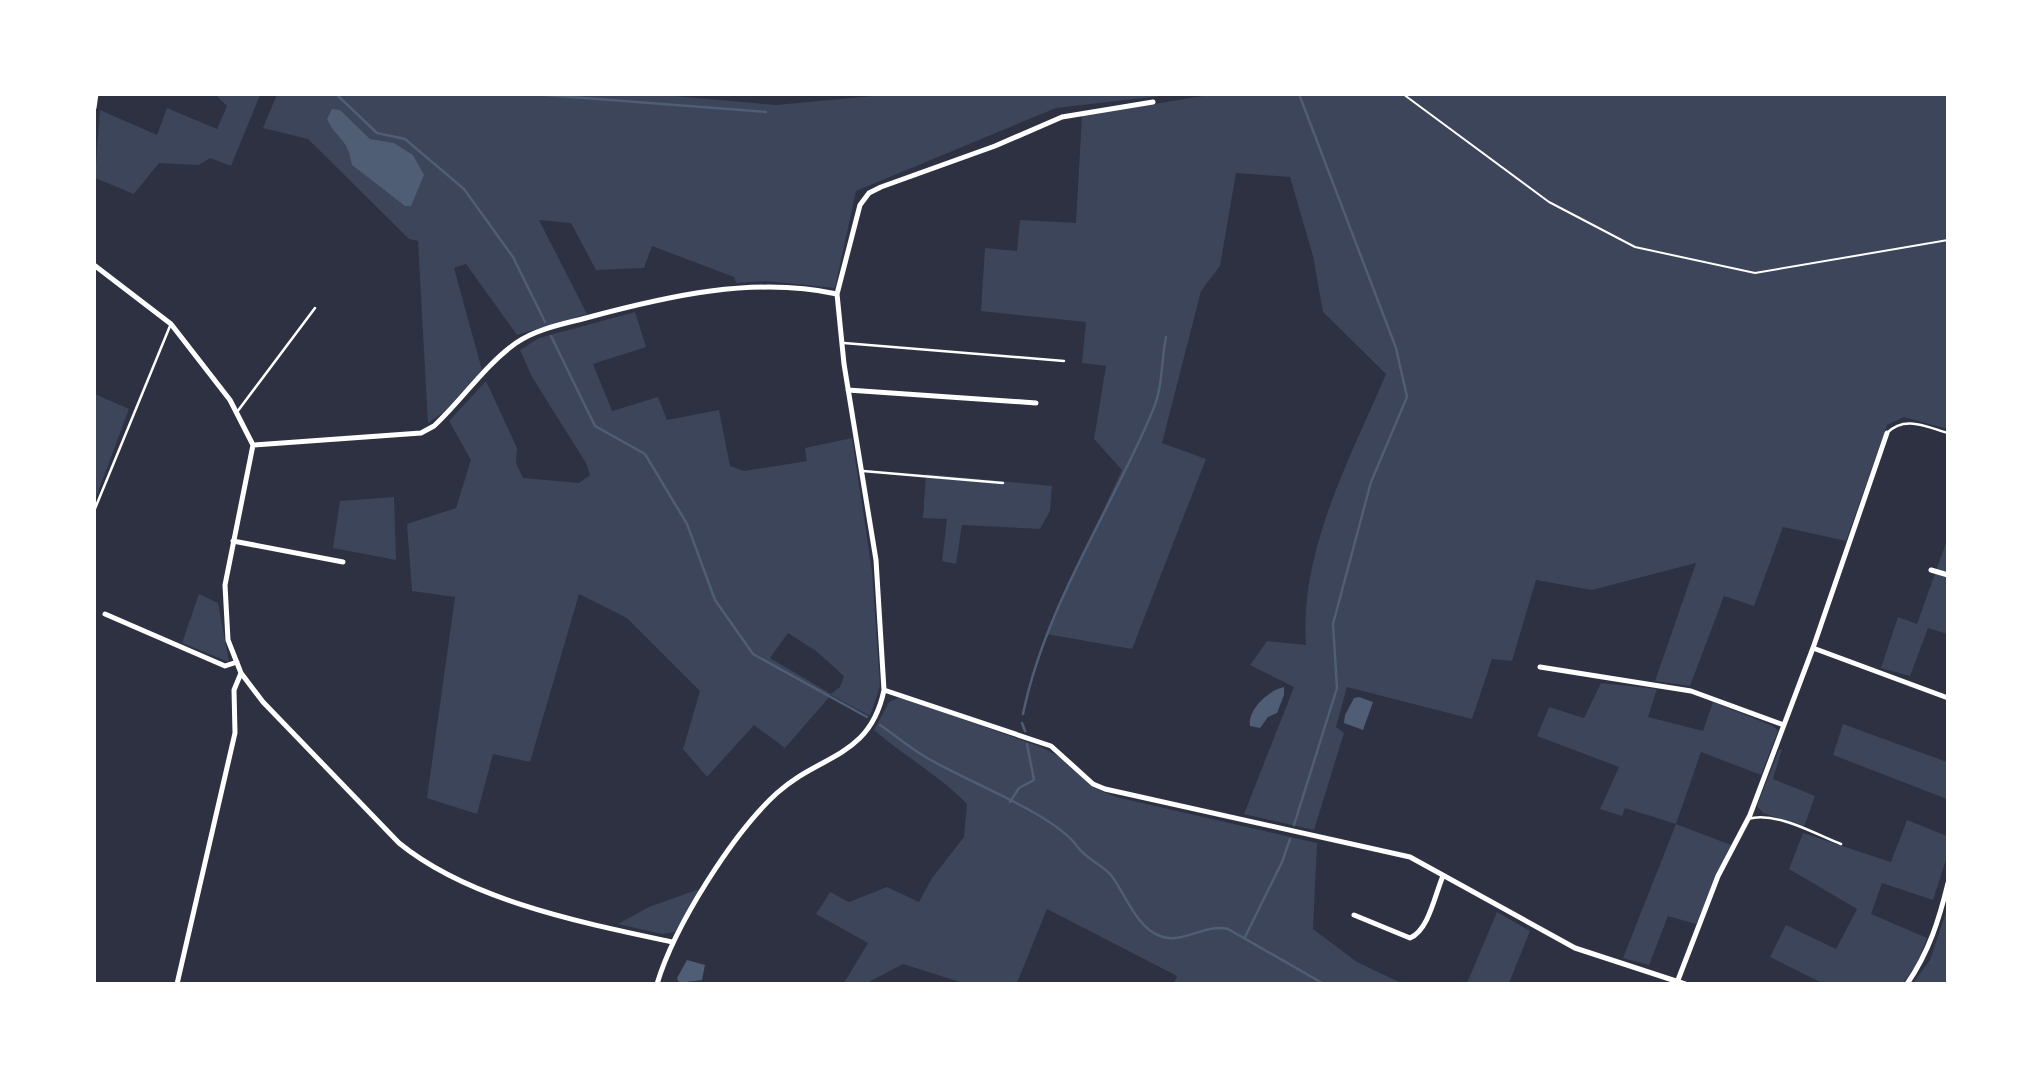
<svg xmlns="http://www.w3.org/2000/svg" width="2042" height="1078" viewBox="0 0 2042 1078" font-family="'Nunito Sans',sans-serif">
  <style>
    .green { fill: #3c4559; fill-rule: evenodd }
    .water { fill: #4f5d75 }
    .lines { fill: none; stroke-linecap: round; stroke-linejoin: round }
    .stream { stroke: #4f5d75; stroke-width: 2.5 }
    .path { stroke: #fff; stroke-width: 2 }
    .service { stroke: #fff; stroke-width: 2.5 }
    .minor { stroke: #fff; stroke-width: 5 }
  </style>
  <rect width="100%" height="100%" fill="#2d3142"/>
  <path class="green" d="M 277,94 L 653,94 L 776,105 L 894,94 L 1169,95 L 1056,108 L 856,191 L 835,288 L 766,281 L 736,283 L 734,277 L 652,246 L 644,268 L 596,270 L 571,223 L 539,220 L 587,314 L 517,335 L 466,264 L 454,268 L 482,370 L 444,412 L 428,423 L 418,241 L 409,239 L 308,139 L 263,128 Z
    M 1215,94 L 1947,95 L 1947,429 L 1904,417 L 1887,425 L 1846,541 L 1783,527 L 1754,606 L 1724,596 L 1690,686 L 1655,681 L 1696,563 L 1592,590 L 1536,580 L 1512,661 L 1492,659 L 1472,719 L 1347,687 L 1336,727 L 1344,733 L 1314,830 L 1244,814 L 1294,687 L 1250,665 L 1267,641 L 1306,645 C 1299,551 1350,459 1386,374 L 1323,312 L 1313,256 L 1290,177 L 1236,173 L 1220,266 L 1201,291 L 1162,443 L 1206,459 L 1132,649 L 1046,634 L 1122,470 L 1094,439 L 1106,366 L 1082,363 L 1086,322 L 981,311 L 985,248 L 1017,251 L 1020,220 L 1076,223 L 1082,116 Z
    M 216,95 L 260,95 L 231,166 L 210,158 L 199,165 L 159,163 L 134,194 L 95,178 L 100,110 L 157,135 L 167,108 L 217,129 L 227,106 Z
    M 635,312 L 646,347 L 593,364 L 612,411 L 658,397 L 667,420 L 719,410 L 730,466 L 744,471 L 807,461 L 805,448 L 852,438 L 872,571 L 880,686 L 870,716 L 831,695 L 785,748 L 754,725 L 707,777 L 683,749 L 700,691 L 627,618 L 579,594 L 530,762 L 493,754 L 477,814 L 427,798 L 455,597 L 412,591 L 407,524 L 456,508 L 471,460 L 449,421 L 486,381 L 517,448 L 516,463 L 523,478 L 579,483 L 590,475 L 586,463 L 532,377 L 520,350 L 539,338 ZM 788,633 L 816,651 L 844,676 L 840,687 L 831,694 L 770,658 Z
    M 95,394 L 129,409 L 95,500 L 94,499 Z
    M 926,474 L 1052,486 L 1050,511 L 1040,529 L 962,525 L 956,564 L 942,561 L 947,519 L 923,518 Z
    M 394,497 L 396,560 L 333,548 L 340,501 Z
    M 1947,540 L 1947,634 L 1928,628 L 1910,676 L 1881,668 L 1898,617 L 1917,624 Z
    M 199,594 L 218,603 L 229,662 L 182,643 Z
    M 1601,683 L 1657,689 L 1648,717 L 1703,731 L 1713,702 L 1773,726 L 1778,731 L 1761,775 L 1701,752 L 1676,824 L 1731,845 L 1696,924 L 1668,916 L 1649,965 L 1623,958 L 1676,824 L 1625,808 L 1622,816 L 1600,809 L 1619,767 L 1537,736 L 1549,707 L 1584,718 Z
    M 900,697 L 1041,747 L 1062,758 L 1092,787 L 1116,797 L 1317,843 L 1313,929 L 1357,962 L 1401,983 L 1174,983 L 1177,976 L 1047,909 L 1017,983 L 963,983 L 903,964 L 867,983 L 844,983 L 868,943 L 816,914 L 830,892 L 849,902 L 887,887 L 919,902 L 932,878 L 964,837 L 967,804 C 940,776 904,756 874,730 L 889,702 Z
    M 1843,724 L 1947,762 L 1947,799 L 1833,755 Z
    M 1782,749 L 1773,779 L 1815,796 L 1804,827 L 1763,813 L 1757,806 L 1779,750 Z
    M 1907,820 L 1947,836 L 1947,857 L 1933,900 L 1882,883 L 1871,914 L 1927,938 L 1917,964 L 1903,983 L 1822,983 L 1770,957 L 1786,925 L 1836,949 L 1857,909 L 1789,869 L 1803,833 L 1891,862 Z
    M 702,888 L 675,932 L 662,934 L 618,924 L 649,907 Z
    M 1947,909 L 1947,983 L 1913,983 L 1930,960 Z
    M 1497,912 L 1530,931 L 1509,983 L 1467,983 Z"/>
  <path class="water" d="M 332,109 L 340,110 L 370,139 L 394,143 L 413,155 L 424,175 L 411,206 L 405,206 L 352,165 C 347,136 337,141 327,119 Z
    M 1284,687 L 1284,695 L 1277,713 L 1268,717 L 1260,728 L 1250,726 C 1247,711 1268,690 1284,687 Z
    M 1359,697 L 1373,702 L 1363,730 L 1344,723 L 1345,715 L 1354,698 Z
    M 687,960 L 705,965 L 702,980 L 679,983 L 677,978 Z"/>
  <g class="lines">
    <path class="stream" d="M 336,94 L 377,133 L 405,139 L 464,189 L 513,257 L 545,322
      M 532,94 L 766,112
      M 551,336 L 595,426 L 645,454 L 687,524 L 715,600 L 753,654 L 867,717
      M 1023,714 C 1045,606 1111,511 1153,410 C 1163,387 1161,361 1166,337
      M 1022,723 L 1025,731
      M 880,725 C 895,735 909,747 924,756 C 962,780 1051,812 1076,845 C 1087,860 1100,863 1111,875 C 1126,895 1136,927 1160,936 C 1182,945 1205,923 1228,929 L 1324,984
      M 1010,802 L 1019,788 L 1034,780 L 1027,744
      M 1294,825 L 1337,688 L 1333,624 L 1371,482 L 1407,397 L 1396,348 L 1299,94
      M 1245,937 L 1282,862 L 1290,839"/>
    <path class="path" d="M 1403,94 L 1549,202 L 1635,247 L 1755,273 L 1948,240"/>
    <path class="service" d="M 844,343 L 1064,361
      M 237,412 L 315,308
      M 1887,433 C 1905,415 1926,427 1948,433
      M 863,471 L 1003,483
      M 94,511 L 170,326
      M 1748,819 C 1776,811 1815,834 1841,844"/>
    <path class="minor" d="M 94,108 L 96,94
      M 94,265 L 171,324 L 230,400 L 253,445
      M 848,390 L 1036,403
      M 253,445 L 225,585 L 228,640 L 241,673 L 263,702 L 399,843 C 470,901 584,923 672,942
      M 253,445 L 421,433 L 434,426 C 462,400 485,365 516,343 C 536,329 563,324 586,318 C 667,296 754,276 837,294
      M 233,541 L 343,562
      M 1931,570 L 1948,575
      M 105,614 L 225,666 L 237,662
      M 1813,648 L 1948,698
      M 1540,667 L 1691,691 L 1784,725
      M 884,690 L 1051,746 L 1093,784 L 1105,789 L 1410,857 L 1575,948 L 1685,984
      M 1354,915 L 1410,938 C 1429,930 1435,894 1443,876
      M 1678,980 L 1718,876 L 1750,815 L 1813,648 L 1887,433
      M 177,984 L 235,733 L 234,690 L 241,673
      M 657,984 C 674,927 732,834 777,793 C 820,754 870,758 884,690 L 876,560 L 844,364 L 837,294 L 860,205 L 869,193 L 881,187 L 995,146 L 1062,117 L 1153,102
      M 1907,984 C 1929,952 1939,920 1948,883"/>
  </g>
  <rect width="2042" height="1078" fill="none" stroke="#ffffff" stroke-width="192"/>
</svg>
